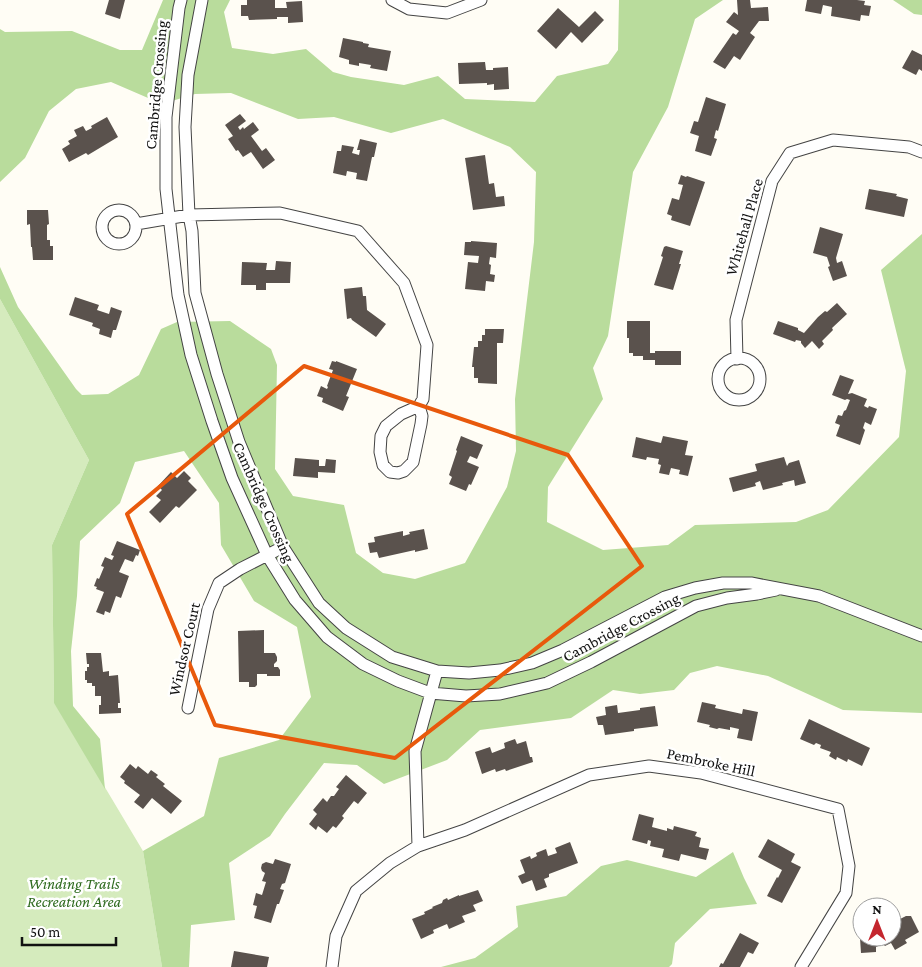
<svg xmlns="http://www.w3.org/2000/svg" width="922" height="967" viewBox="0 0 922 967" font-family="'Crimson Pro',serif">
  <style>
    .green { fill: #d5ebbd }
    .forest { fill: #b9dc9c }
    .building { fill: #5a524d }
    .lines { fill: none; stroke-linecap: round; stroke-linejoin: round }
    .minor-casing { stroke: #444; stroke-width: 13 }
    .minor { stroke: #fff; stroke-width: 11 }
    .marked { fill: none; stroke: #e8590c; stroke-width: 4; stroke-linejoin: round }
    .labels { text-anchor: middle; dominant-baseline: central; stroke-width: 5; stroke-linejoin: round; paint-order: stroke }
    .street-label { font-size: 16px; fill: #111; stroke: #fff }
    .park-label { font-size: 16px; font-style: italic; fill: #2f6b1f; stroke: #fff }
  </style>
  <rect width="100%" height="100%" fill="#fffdf5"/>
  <path class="green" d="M 0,299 L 89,460 L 52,545 L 54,702 L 143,851 L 162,967 L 0,967 Z"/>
  <path class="forest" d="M 163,0 L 230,0 L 224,12 L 232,48 L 273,54 L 306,49 L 333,72 L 351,77 L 404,85 L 438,76 L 465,99 L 535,102 L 557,76 L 608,64 L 618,50 L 619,0 L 723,0 L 695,19 L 668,107 L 633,172 L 608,336 L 593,368 L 603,399 L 548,487 L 547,522 L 603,550 L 668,545 L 695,525 L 796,522 L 828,510 L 899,437 L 906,371 L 881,270 L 922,234 L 922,713 L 843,710 L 768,676 L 717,666 L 690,673 L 674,690 L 640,694 L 613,690 L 571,718 L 480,730 L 447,760 L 384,784 L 357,765 L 324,763 L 285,814 L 270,836 L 229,863 L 235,920 L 191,925 L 189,967 L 162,967 L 143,851 L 204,816 L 219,758 L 279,740 L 311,697 L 297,627 L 254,601 L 221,545 L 219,503 L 184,451 L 135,462 L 120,503 L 80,541 L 77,596 L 71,651 L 73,706 L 100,739 L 105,789 L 54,703 L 52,545 L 89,460 L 0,299 L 0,267 L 18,307 L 76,389 L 82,395 L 108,394 L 139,375 L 161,329 L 177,322 L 230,321 L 271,349 L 277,365 L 275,469 L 293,496 L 344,505 L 356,553 L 383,573 L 415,579 L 465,563 L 507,487 L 516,451 L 515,399 L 534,242 L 536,172 L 510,147 L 443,119 L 391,133 L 334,117 L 298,119 L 231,93 L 195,94 L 162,104 L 111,82 L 76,89 L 49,111 L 25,158 L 0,182 L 0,29 L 5,32 L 72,31 L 120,50 L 142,50 Z
    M 893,0 L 922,0 L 922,15 L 914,14 Z
    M 733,852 L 744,878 L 757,904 L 710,909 L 675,943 L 672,964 L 669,967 L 441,967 L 475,958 L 518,927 L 516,906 L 566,896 L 601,866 L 627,860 L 696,877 Z"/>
  <path class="building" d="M 109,0 L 125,0 L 120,19 L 105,14 Z
    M 247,0 L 275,0 L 275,8 L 287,8 L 286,2 L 302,1 L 303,22 L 288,23 L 288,17 L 277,17 L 277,19 L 249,20 L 248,16 L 241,16 L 241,5 L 247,5 Z
    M 737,0 L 750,0 L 751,8 L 768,7 L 769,21 L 759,21 L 750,33 L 755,37 L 740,60 L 734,56 L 725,69 L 713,62 L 733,33 L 736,35 L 739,31 L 726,22 L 734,12 L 738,15 Z
    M 807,0 L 857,0 L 865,1 L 864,5 L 871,6 L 869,16 L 861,15 L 860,21 L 831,16 L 832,7 L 823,5 L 821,14 L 805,11 Z
    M 558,8 L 579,27 L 595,11 L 604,20 L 582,43 L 571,32 L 556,49 L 537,31 Z
    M 343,38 L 363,42 L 363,43 L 369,44 L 368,47 L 391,51 L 387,71 L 370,68 L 371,65 L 359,63 L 359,66 L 349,64 L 349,60 L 339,57 Z
    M 912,50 L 922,55 L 922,71 L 919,69 L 916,75 L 902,68 Z
    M 485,62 L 486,70 L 493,70 L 493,68 L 508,67 L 509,89 L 494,90 L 494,84 L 487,85 L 487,83 L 459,84 L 458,63 Z
    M 706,97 L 726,104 L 718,131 L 716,130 L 714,138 L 717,139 L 711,156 L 695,151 L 699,136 L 690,133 L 694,121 L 698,122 Z
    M 240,114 L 246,121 L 238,127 L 240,130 L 243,127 L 244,129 L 253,122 L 259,130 L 251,136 L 262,151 L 266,148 L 275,160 L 263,169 L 251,152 L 243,157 L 238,150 L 236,151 L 228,139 L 233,136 L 225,125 Z
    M 107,117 L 118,137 L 88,155 L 86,153 L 69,162 L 62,149 L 70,144 L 68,141 L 77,136 L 74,130 L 83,126 L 86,131 L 92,128 L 91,126 Z
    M 360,139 L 377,143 L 374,157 L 372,157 L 367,181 L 356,179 L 357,173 L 347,171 L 346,176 L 333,173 L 337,151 L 341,151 L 342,145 L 354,147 L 352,153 L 359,155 L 360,150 L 357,150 Z
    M 485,155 L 489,184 L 494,183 L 496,197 L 504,196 L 505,206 L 473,210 L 465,158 Z
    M 681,175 L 686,177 L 687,176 L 705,182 L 690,226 L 671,220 L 672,216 L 667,214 L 672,198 L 679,200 L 683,185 L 678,184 Z
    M 869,189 L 897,194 L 896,196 L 908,199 L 904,217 L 865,209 Z
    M 27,210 L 48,210 L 49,224 L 47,225 L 47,240 L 50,240 L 50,246 L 53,246 L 53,260 L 33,260 L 32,247 L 31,247 L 30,224 L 27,225 Z
    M 820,227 L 843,234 L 836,258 L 837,263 L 842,261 L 847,276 L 833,281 L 828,267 L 830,266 L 827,257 L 813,253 Z
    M 471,241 L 497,243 L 496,258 L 490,257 L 489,264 L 491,265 L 490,274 L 495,275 L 494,282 L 486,281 L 485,291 L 465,289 L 468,262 L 478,263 L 479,256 L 464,255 L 465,242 L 471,242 Z
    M 666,246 L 683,251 L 679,264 L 681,264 L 673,290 L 654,285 L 663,257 L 661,256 L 664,247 Z
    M 276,261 L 291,262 L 290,283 L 266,283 L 266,290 L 256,290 L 256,285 L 241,285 L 242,262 L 267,263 L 266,270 L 275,270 Z
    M 362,287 L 363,296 L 366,296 L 367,310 L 386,324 L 376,337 L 352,320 L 351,318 L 347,319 L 344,289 Z
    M 75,297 L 99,305 L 97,310 L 109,314 L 111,307 L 122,311 L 116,330 L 113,330 L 111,338 L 99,334 L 100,329 L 92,326 L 93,323 L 69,315 Z
    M 837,303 L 847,314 L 832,328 L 833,330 L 822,341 L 824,344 L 819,349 L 812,341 L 805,348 L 801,343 L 801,341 L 796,340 L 795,342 L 773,334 L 778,321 L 798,328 L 798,330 L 804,333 L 818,317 L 825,311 L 827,312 Z
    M 627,321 L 650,321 L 650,353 L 655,353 L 655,351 L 681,351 L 681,365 L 655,365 L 655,360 L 643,360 L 643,356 L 633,356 L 633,353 L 629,353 L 629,338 L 627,338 Z
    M 485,329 L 504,329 L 503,343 L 497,343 L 497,384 L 478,383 L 478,378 L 474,378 L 474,367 L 472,367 L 474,347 L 478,347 L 478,341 L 482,341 L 482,335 L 485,335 Z
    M 332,361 L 336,362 L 336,361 L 357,369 L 346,396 L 349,397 L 343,411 L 322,402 L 323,398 L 317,396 L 321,386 L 327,389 L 328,387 L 327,386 L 333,370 L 329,369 Z
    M 840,375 L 854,380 L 848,394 L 852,393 L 867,399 L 864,406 L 868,408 L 869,406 L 877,409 L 871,425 L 865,422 L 863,428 L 865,430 L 860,445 L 836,436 L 840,425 L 835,423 L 838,415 L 842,416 L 844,411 L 846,410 L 850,400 L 847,399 L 845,400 L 832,395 Z
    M 461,436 L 483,445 L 477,459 L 470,456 L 467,462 L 479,467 L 471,485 L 469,484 L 466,491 L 449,484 L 452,477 L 449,475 L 457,451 L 456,450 Z
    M 663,436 L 688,441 L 685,455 L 693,456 L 688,476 L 679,474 L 680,470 L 671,468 L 669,475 L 659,473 L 661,465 L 658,464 L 659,459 L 647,457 L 646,460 L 632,457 L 636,437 L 661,443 Z
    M 784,457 L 787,466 L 789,463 L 799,460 L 806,483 L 795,486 L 794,480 L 782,483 L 783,485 L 763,490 L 760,481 L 755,483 L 756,486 L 733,492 L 729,478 L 757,471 L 755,464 Z
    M 295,458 L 319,460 L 319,466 L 325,466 L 326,459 L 336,460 L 335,473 L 318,472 L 318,478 L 293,476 Z
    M 184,471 L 191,478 L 188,481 L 197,490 L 179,508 L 176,506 L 160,523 L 149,512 L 161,500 L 156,496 L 162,490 L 158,486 L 171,472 L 177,478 Z
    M 424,529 L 428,549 L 415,552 L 415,550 L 379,558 L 377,552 L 370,553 L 368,543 L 375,542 L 374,537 L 403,531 L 403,536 L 410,534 L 409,532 Z
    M 117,541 L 140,550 L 138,556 L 136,555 L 133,562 L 125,559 L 119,572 L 129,576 L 121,598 L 116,596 L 110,613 L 105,611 L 104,615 L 96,612 L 104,592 L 96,589 L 97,587 L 94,586 L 97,578 L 99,579 L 104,567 L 101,566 L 105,557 L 112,560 L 114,556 L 111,555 Z
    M 264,630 L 264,653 L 275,653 L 277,657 L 277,661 L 274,664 L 274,667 L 278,667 L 280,670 L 280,676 L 267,676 L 267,674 L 257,674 L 257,685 L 255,687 L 249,687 L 249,682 L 239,682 L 238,631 Z
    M 86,653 L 101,653 L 103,672 L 109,671 L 109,676 L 118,675 L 120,703 L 118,703 L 118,708 L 121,708 L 121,713 L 99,714 L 99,705 L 101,705 L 101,696 L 95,696 L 95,686 L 92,686 L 92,683 L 87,683 L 87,680 L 85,680 L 85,671 L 87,671 L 87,667 L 89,667 L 89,664 L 87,664 Z
    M 702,702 L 716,705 L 715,708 L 742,714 L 743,709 L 758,712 L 752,741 L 737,738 L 739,729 L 730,727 L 730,730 L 719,728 L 717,729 L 709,727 L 710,725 L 697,722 Z
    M 617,705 L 618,713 L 640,710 L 640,708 L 655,706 L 658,726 L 634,729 L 634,731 L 605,735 L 603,725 L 598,725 L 596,717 L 606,715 L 605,707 Z
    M 809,719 L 870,748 L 862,766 L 848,759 L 847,762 L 837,757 L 836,760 L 829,756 L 831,752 L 820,748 L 821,745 L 816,743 L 814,745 L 800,739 Z
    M 515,739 L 517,744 L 526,741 L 530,757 L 532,757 L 533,762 L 506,771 L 505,769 L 496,772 L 495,769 L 482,774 L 475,752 L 490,747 L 492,753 L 505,748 L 504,743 Z
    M 130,764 L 136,769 L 138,766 L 148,774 L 151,770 L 158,775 L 156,777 L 165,784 L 163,786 L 182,801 L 171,814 L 152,798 L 143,809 L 134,802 L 140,795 L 124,783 L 125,781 L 120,777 Z
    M 346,775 L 367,793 L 358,804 L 354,801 L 342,816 L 344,818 L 336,828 L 333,826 L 327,833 L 318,826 L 316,830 L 309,824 L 317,814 L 313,810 L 323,798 L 327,802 L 331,796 L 334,796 L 339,789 L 336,787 Z
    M 639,814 L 654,818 L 652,827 L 667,831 L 667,828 L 673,830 L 674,826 L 697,832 L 695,836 L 701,838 L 699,847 L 709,849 L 706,860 L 681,854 L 679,861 L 662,857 L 664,849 L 650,846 L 651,841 L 648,840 L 647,844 L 632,840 Z
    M 768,839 L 795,854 L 791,862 L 801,867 L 782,903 L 767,896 L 777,877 L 778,878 L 782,870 L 758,857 Z
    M 570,842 L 578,863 L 549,874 L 549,877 L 544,879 L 547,887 L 536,891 L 532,880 L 522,884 L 518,876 L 525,873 L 520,860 L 530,856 L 531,859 L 537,856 L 536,853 L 546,849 L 548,856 L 557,853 L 555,848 Z
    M 275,859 L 291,864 L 285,883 L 282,884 L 280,889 L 284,890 L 279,904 L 277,904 L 271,923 L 254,918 L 257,906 L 253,905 L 256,893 L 262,895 L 266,882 L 262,881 L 265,873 L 262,871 L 261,868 L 262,864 L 266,862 L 273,864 Z
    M 478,890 L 483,901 L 473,905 L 476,911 L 462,916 L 465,922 L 449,929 L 447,924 L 433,930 L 434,933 L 421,939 L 412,919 L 425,914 L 424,912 L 433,908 L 432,907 L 442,903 L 443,900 L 447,898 L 448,900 L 459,895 L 459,896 Z
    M 906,916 L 911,916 L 919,932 L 905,940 L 907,943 L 895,950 L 891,943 L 885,946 L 883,944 L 876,947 L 876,952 L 861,953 L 860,938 L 892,937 L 892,924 L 894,922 L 896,924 L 900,922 L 900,919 Z
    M 740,933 L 759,943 L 753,954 L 748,952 L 740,967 L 719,967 L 721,963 L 723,964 Z
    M 234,951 L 269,957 L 267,967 L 231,967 Z"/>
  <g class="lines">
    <defs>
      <path id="minor" d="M 181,0 L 179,8 L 166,117 L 166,189 L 178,295 L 191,355 L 212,421 L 232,478 L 267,555 L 295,600 L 327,637 L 363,664 L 398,681 L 430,693 L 466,696 L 500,694 L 547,683 L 591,662 L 696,606 L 727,598 L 757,594 L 776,590
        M 202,0 L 188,75 L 185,127 L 189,215 L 192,231 L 195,293 L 217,374 L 239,442 L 283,547 L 319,603 L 346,628 L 392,657 L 437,671 L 469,673 L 500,670 L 532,663 L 563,650 L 665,597 L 695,588 L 723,583 L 751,583 L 819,596 L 922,636
        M 392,0 L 409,9 L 447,13 L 481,0
        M102 227a17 17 0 1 1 34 0a17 17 0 1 1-34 0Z
        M 136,224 L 189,215 L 280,213 L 358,231 L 404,283 L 427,345 L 423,399 L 419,406 L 401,414 L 386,426 L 381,436 L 380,452 L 383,465 L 390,472 L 398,473 L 404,471 L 413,462 L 421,424 L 422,416 L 419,406
        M718 379a21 21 0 1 1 42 0a21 21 0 1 1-42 0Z
        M 737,359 L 736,320 L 772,181 L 790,153 L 833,140 L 909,147 L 922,152
        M 188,708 L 208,609 L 219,583 L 240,569 L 283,547
        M 418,846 L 415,751 L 437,671
        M 332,967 L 336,936 L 356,891 L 390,863 L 418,846 L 465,830 L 589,775 L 649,766 L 701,773 L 838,809 L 849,866 L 846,893 L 801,967"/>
    </defs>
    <use href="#minor" class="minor-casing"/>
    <use href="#minor" class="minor"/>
  </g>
  <path class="marked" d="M 304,366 L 568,455 L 642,566 L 395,758 L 215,725 L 127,514 Z"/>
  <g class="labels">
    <g class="street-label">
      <text transform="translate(156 85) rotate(-85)">Cambridge Crossing</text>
      <text transform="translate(744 227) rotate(-74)">Whitehall Place</text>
      <text transform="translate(264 502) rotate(66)">Cambridge Crossing</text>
      <text transform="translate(621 627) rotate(-28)">Cambridge Crossing</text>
      <text transform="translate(184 649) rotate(-77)">Windsor Court</text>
      <text transform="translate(711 762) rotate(12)">Pembroke Hill</text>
    </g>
    <g class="park-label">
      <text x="74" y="883">Winding Trails<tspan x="74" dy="18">Recreation Area</tspan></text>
    </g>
  </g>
  <g transform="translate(877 922)"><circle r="24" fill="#ffffff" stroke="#a0a0a0"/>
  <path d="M0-4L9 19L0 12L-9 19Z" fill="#c4262e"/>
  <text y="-8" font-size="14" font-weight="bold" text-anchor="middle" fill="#111111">N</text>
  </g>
  <path d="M22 937v8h94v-8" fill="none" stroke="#111111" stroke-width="2.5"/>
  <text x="30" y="937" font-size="15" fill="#111111" stroke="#ffffff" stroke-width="4" paint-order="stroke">50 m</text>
</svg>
